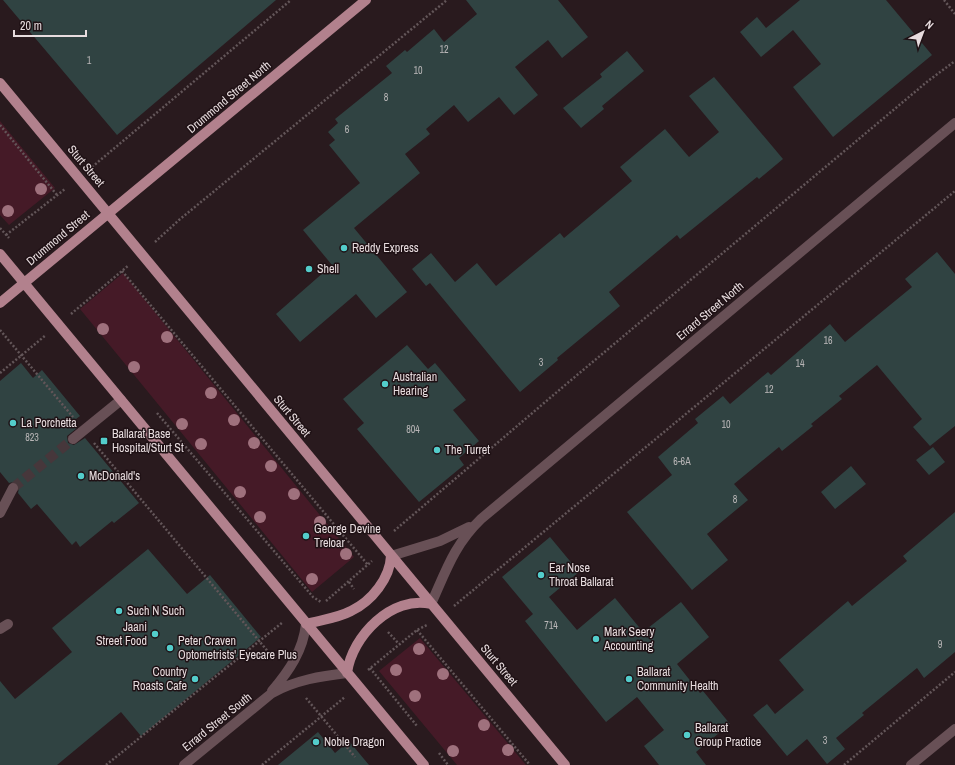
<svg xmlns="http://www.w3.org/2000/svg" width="955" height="765" viewBox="0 0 955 765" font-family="'Archivo Narrow',sans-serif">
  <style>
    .green { fill: #451a27 }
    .building { fill: #304342 }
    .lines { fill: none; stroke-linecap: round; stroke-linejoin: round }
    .minor-tunnel { stroke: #46373b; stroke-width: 10; stroke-dasharray: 10 5; stroke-linecap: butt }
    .path { stroke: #635659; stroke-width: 2.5; stroke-dasharray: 2 2; stroke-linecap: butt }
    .minor { stroke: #685056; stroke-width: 10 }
    .major { stroke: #b2818d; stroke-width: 10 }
    .tree { fill: #9f717d }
    .poi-dot { fill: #53cdcb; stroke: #1f1115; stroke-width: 1.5 }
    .labels { text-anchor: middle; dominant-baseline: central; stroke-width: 3; stroke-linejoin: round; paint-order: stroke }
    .number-label { font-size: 10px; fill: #b9b6b7 }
    .street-label { font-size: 12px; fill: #e7dcde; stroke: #1f1115 }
    .poi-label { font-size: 12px; fill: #e7dcde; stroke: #1f1115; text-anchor: start }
  </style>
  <rect width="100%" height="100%" fill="#291a1e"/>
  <path class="green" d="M 0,121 L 55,188 L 9,225 L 0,215 Z
    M 123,273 L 354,557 L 312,592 L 80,309 Z
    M 420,638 L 526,765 L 457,765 L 379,671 Z"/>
  <path class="building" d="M 3,0 L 276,0 L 117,135 Z
    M 466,0 L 558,0 L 588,37 L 562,58 L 548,40 L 515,67 L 538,95 L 514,115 L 499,97 L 468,122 L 454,105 L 426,129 L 430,134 L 405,154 L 420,173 L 354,228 L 407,292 L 376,318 L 356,294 L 300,342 L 276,314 L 332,265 L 303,230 L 360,183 L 329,145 L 335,140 L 328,132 L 338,123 L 335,119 L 392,73 L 386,66 L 405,50 L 407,52 L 434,29 L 444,42 L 477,14 Z
    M 800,0 L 886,0 L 932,55 L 833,137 L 793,87 L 821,64 L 793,30 L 761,57 L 740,32 L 757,17 L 766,28 Z
    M 627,51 L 644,71 L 602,106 L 604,109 L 581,128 L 563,108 L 602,77 L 600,74 Z
    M 714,77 L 783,159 L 759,179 L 757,177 L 680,239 L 677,235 L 609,292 L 620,306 L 557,358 L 558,360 L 520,392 L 430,283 L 426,286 L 412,269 L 431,253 L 455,282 L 477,263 L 496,286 L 560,233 L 564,238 L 632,181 L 620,167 L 665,129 L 689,157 L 719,132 L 689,96 Z
    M 937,252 L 955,274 L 955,426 L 930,446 L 913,427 L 922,419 L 877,365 L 839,396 L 842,399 L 811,424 L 813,426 L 782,451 L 779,447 L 734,484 L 748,500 L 707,534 L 728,560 L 692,590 L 627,512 L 672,475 L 658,457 L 698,423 L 695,419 L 723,396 L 730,404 L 768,372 L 771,375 L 830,324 L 845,342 L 912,287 L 905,279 Z
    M 407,345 L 428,369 L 435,363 L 466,400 L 453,410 L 479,441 L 459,458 L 464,465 L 419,502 L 357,429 L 364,423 L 343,399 Z
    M 21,363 L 33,378 L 42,370 L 80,416 L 72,422 L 77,428 L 67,436 L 68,443 L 74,445 L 85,438 L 139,503 L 114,523 L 112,521 L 80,547 L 76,541 L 72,545 L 37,504 L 31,509 L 18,493 L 19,488 L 18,484 L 13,482 L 9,483 L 0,472 L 0,381 Z
    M 933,447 L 945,462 L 929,475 L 916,460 Z
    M 851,466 L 866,484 L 835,509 L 821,492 Z
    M 955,512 L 955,652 L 924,678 L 917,668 L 862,713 L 864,715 L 836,738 L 845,749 L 827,764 L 807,739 L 787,756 L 753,715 L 767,704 L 775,714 L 804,690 L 779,660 L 848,601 L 852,606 L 907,561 L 903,556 Z
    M 550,537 L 579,572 L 549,597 L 577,630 L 615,598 L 643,632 L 681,602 L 709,637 L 677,664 L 700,693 L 703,691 L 730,724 L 696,752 L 706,765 L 659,765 L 644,746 L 664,730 L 637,697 L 606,722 L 525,621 L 533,614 L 502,577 Z
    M 148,549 L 187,594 L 210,575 L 261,637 L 141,736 L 121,712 L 57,765 L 0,765 L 0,681 L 15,699 L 72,652 L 52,628 Z
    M 318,732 L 335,753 L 349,741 L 369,765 L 278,765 Z"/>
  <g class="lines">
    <path class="minor-tunnel" d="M 13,488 L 73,439"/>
    <path class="path" d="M 944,0 L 955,14
      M 0,125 L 57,195
      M 92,167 L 291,0
      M 0,228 L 9,238
      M 6,235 L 65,189
      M 155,242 L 179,220 L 447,0
      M 122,271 L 368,565
      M 71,314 L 129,265
      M 0,330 L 73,417
      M 0,373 L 46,335
      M 157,413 L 313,597 L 321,602
      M 94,443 L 275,660
      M 394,531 L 564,386 L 928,81 L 955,61
      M 349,582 L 354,589
      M 326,601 L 372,561
      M 454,606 L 955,191
      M 417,630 L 530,765
      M 388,632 L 399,644
      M 370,668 L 417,726
      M 368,670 L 417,630 L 427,625
      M 306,698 L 355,757
      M 439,753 L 448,765
      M 106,765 L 283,622
      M 262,765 L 345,697
      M 844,765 L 955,672"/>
    <path class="minor" d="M 73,439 L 121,400
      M 0,513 L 13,488
      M 391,556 L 440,541 L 469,527
      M 431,604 C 446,571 454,545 481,519 L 955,123
      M 0,629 L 8,624
      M 272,691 C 289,671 303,651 306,624
      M 184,765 L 272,693 C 296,680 321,676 347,673
      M 911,765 L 955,729"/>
    <path class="major" d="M 0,83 L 565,765
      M 0,254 L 424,765
      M 0,303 L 366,0
      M 306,624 C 321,620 338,618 351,611 C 372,601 390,578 391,556
      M 347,673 C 352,636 392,595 431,604"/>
  </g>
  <g class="tree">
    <circle cx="41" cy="189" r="6"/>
    <circle cx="8" cy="211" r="6"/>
    <circle cx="103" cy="329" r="6"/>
    <circle cx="167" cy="337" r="6"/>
    <circle cx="134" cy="367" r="6"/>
    <circle cx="211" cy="393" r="6"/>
    <circle cx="234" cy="420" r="6"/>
    <circle cx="182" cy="424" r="6"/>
    <circle cx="254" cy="443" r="6"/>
    <circle cx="201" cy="444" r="6"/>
    <circle cx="271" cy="466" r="6"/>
    <circle cx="240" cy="492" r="6"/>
    <circle cx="294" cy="494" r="6"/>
    <circle cx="260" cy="517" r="6"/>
    <circle cx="320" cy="522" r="6"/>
    <circle cx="346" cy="554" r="6"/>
    <circle cx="312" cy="579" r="6"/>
    <circle cx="419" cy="649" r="6"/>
    <circle cx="396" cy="670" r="6"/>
    <circle cx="443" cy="674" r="6"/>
    <circle cx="415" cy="696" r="6"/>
    <circle cx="484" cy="725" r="6"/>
    <circle cx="508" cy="750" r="6"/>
    <circle cx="453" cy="751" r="6"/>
  </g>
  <g class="poi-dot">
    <circle cx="344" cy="248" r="4"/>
    <circle cx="309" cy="269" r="4"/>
    <circle cx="385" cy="384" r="4"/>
    <circle cx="13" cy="423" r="4"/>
    <rect x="100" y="437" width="8" height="8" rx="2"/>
    <circle cx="437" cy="450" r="4"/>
    <circle cx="81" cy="476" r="4"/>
    <circle cx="306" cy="536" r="4"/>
    <circle cx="541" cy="575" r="4"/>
    <circle cx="119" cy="611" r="4"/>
    <circle cx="155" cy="634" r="4"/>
    <circle cx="596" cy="639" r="4"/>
    <circle cx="170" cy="648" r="4"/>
    <circle cx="195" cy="679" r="4"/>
    <circle cx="629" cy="679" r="4"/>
    <circle cx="687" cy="735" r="4"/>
    <circle cx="316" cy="742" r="4"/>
  </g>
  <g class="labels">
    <g class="number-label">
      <text x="444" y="49">12</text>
      <text x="89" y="60">1</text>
      <text x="418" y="70">10</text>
      <text x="386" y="97">8</text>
      <text x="347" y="129">6</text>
      <text x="828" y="340">16</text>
      <text x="541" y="362">3</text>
      <text x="800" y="363">14</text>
      <text x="769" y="389">12</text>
      <text x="726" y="424">10</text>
      <text x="413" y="429">804</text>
      <text x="32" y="437">823</text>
      <text x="682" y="461">6-6A</text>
      <text x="735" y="499">8</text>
      <text x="551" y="625">714</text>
      <text x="940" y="644">9</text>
      <text x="825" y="740">3</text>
    </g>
    <g class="street-label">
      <text transform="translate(229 97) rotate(-40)">Drummond Street North</text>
      <text transform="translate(86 166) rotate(50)">Sturt Street</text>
      <text transform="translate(58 238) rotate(-40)">Drummond Street</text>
      <text transform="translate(710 311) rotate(-40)">Errard Street North</text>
      <text transform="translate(292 416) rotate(50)">Sturt Street</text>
      <text transform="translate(499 665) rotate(50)">Sturt Street</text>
      <text transform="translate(217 722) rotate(-39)">Errard Street South</text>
    </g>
    <g class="poi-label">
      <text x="352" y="248">Reddy Express</text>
      <text x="317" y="269">Shell</text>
      <text x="393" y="377">Australian<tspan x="393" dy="14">Hearing</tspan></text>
      <text x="21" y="423">La Porchetta</text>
      <text x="112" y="434">Ballarat Base<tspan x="112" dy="14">Hospital/Sturt St</tspan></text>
      <text x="445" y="450">The Turret</text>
      <text x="89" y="476">McDonald's</text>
      <text x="314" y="529">George Devine<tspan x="314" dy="14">Treloar</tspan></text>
      <text x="549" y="568">Ear Nose<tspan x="549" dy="14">Throat Ballarat</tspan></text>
      <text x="127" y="611">Such N Such</text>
      <text x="147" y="627" text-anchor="end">Jaani<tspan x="147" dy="14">Street Food</tspan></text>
      <text x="604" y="632">Mark Seery<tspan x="604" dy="14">Accounting</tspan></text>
      <text x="178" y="641">Peter Craven<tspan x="178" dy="14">Optometrists' Eyecare Plus</tspan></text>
      <text x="187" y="672" text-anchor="end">Country<tspan x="187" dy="14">Roasts Cafe</tspan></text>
      <text x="637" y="672">Ballarat<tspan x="637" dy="14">Community Health</tspan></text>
      <text x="695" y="728">Ballarat<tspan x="695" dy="14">Group Practice</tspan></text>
      <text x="324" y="742">Noble Dragon</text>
    </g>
  </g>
  <g transform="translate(923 32) rotate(42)" stroke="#1f1115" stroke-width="3" paint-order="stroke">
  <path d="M0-3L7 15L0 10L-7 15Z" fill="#e7dcde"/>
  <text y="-6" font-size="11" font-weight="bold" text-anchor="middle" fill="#e7dcde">N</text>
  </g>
  <path d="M14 30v6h72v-6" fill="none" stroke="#e7dcde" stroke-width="2"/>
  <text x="20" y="30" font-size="12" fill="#e7dcde" stroke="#1f1115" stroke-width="3" paint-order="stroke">20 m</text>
</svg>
